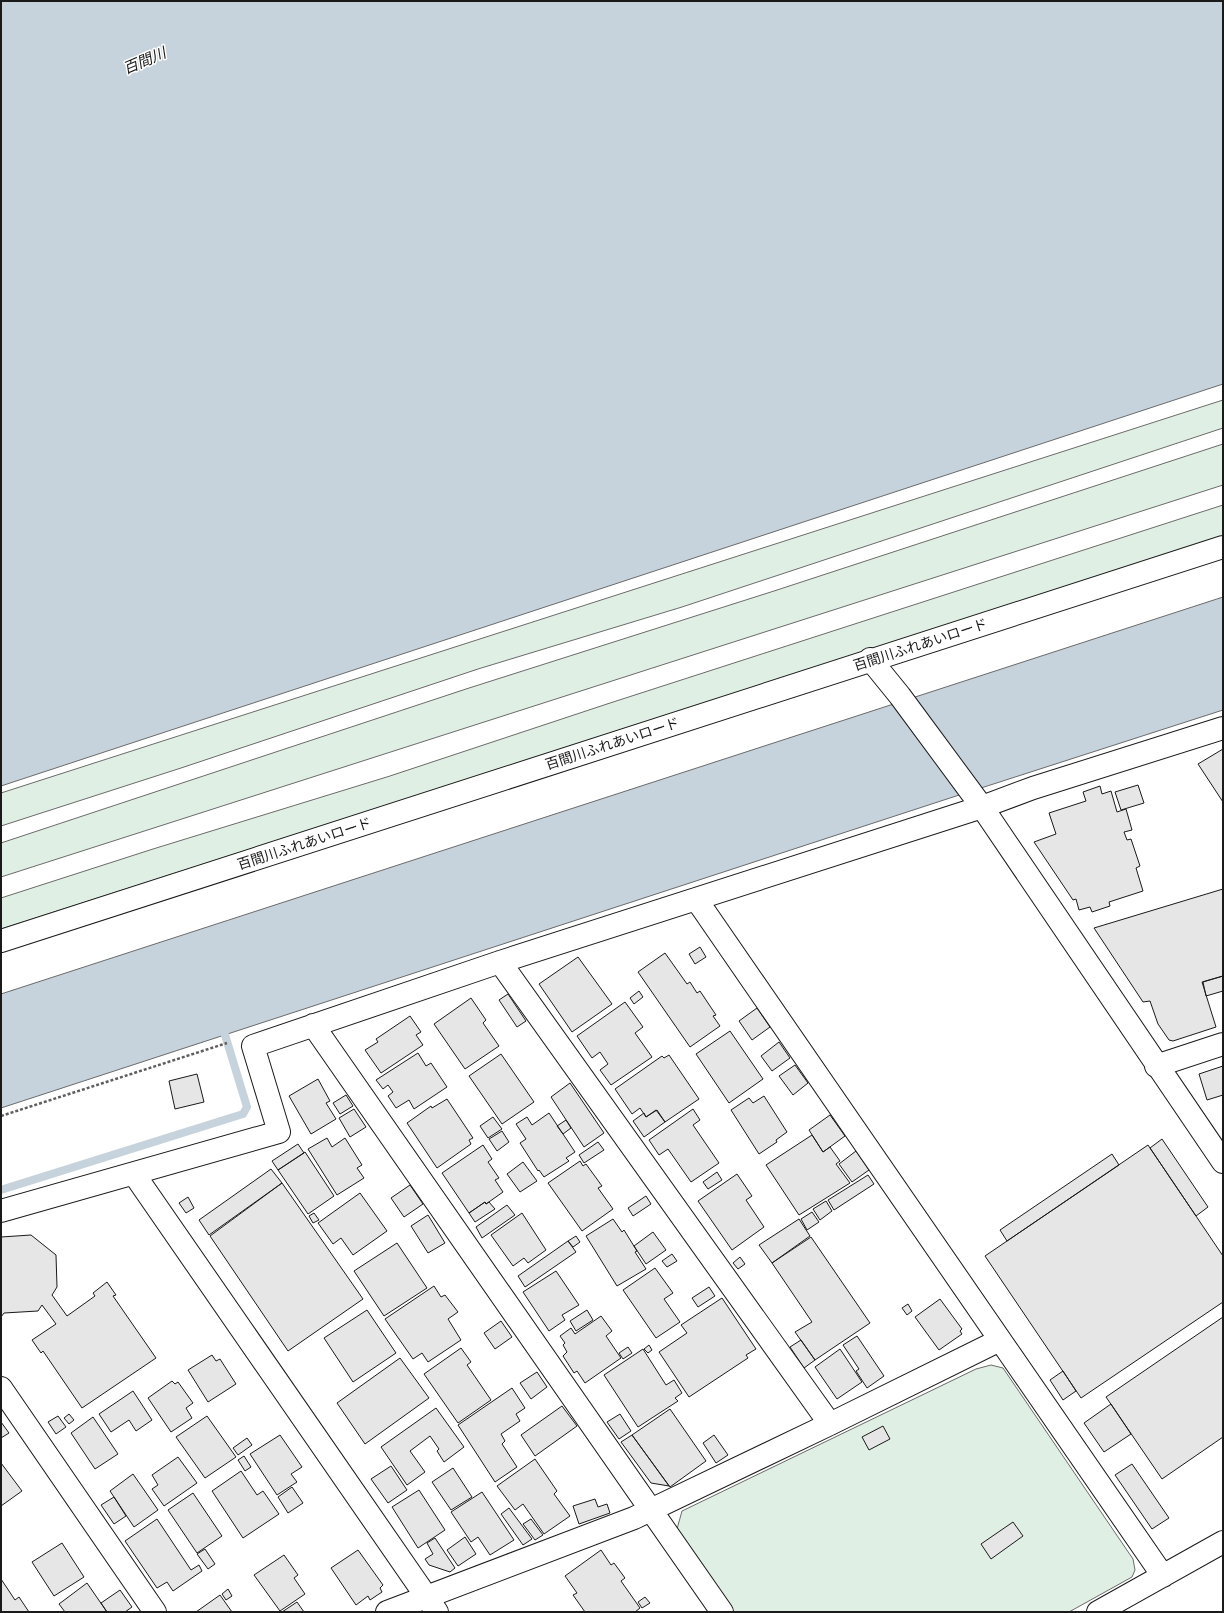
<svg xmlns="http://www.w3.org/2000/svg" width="1224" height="1613" viewBox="0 0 1224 1613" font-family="Commissioner,'Noto Sans JP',sans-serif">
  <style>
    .green { fill: #e0efe3; stroke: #6a6a6a }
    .water { fill: #c6d2dc; stroke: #6a6a6a }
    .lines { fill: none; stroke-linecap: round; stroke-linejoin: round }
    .stream { stroke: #c6d2dc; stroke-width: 8 }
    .building { fill: #e6e6e6; stroke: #1a1a1a }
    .minor-casing { stroke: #1a1a1a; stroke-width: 24 }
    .tertiary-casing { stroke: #1a1a1a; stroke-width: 24 }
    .path { stroke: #5f5f5f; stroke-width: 2.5; stroke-dasharray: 3 2; stroke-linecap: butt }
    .minor { stroke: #fff; stroke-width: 22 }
    .tertiary { stroke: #fff; stroke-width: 22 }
    .labels { text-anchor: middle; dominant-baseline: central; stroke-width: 3; stroke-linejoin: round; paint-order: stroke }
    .street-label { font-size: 14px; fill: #1a1a1a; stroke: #fff }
    .water-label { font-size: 15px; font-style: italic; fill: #1a1a1a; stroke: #fff }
  </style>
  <rect width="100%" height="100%" fill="#fff"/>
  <path class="green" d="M 1223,400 L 1223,428 L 682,607 L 478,669 L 181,768 L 1,826 L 1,793 Z
    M 1223,444 L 1223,485 L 1,877 L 1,843 L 466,689 L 774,591 Z
    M 1223,505 L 1223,537 L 1,929 L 1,898 L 153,849 L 390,776 L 607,704 Z
    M 991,1365 L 1003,1368 L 1133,1559 L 1135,1570 L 1132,1577 L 1069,1612 L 734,1612 L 677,1529 L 682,1511 L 976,1369 Z"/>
  <path class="water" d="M 1,1 L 1223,1 L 1223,384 L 1,786 Z
    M 1223,597 L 1223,710 L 950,798 L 1,1108 L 1,994 Z"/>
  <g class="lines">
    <path class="stream" d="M 1,1190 L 243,1114 L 247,1107 L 222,1025"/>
  </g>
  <path class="building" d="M 1223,749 L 1223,802 L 1198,764 Z
    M 1138,785 L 1144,803 L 1121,810 L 1115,792 Z
    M 1100,786 L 1102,794 L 1111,791 L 1117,812 L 1126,809 L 1132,830 L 1124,832 L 1127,840 L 1131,839 L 1140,866 L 1136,868 L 1143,891 L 1109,902 L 1110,906 L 1092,912 L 1090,907 L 1079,910 L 1076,899 L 1073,900 L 1034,842 L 1056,834 L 1049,813 L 1086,801 L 1083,792 Z
    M 1223,889 L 1223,976 L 1202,982 L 1216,1027 L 1173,1041 L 1169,1040 L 1158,1024 L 1150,1001 L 1143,1002 L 1094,928 Z
    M 700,947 L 706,957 L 695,964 L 689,954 Z
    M 665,953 L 687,984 L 690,982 L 697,993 L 700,991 L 716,1015 L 713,1016 L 720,1026 L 690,1047 L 638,972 Z
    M 578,957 L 612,1004 L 572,1032 L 539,984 Z
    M 1223,976 L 1223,991 L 1206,996 L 1203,982 Z
    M 639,991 L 643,997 L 634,1004 L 630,998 Z
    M 508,994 L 526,1021 L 517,1027 L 499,1000 Z
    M 471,998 L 486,1020 L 483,1023 L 499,1046 L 465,1069 L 434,1024 Z
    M 625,1002 L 643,1027 L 635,1033 L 652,1057 L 611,1085 L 600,1070 L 608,1064 L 600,1052 L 592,1058 L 577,1036 Z
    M 757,1008 L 770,1027 L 752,1040 L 739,1021 Z
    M 410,1016 L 421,1032 L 416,1035 L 423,1045 L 381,1073 L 365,1050 L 378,1042 L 376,1039 Z
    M 730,1031 L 763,1079 L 729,1103 L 696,1054 Z
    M 779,1042 L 790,1058 L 772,1071 L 761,1056 Z
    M 418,1053 L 426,1066 L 431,1063 L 447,1087 L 414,1109 L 409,1100 L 396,1108 L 388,1096 L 393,1092 L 388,1085 L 383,1089 L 376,1080 Z
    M 501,1054 L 534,1102 L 502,1124 L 469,1076 Z
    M 669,1055 L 699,1099 L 665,1122 L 656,1110 L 646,1117 L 640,1108 L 632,1114 L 615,1089 L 662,1056 L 664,1058 Z
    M 795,1065 L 808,1083 L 793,1095 L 779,1076 Z
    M 1223,1066 L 1223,1095 L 1207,1100 L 1199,1074 Z
    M 197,1074 L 204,1102 L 175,1109 L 169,1081 Z
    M 318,1079 L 330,1101 L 326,1103 L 336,1119 L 311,1134 L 289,1096 Z
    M 570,1083 L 604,1133 L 584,1147 L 551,1097 Z
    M 346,1095 L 353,1106 L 340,1114 L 333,1103 Z
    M 764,1096 L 787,1132 L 776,1140 L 777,1142 L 759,1154 L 731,1110 L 749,1098 L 753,1103 Z
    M 447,1099 L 473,1138 L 469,1140 L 471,1144 L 437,1168 L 407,1123 L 431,1106 L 432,1108 Z
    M 354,1109 L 366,1127 L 350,1137 L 339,1118 Z
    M 693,1109 L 700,1120 L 693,1125 L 719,1163 L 691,1182 L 668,1149 L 659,1155 L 649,1140 Z
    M 657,1110 L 665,1122 L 644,1137 L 633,1121 L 644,1113 L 646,1117 Z
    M 549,1113 L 575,1152 L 566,1158 L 569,1161 L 544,1177 L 539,1170 L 538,1171 L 520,1143 L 526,1139 L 516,1124 L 527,1117 L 532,1125 Z
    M 830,1115 L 845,1136 L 823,1152 L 809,1130 Z
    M 493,1117 L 502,1129 L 488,1138 L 480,1126 Z
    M 566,1120 L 571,1128 L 563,1134 L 557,1126 Z
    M 502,1131 L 509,1142 L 497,1151 L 489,1139 Z
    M 812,1135 L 823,1152 L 830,1147 L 840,1161 L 836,1164 L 850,1183 L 799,1215 L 766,1165 Z
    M 327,1138 L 332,1147 L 345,1138 L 362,1165 L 357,1168 L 364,1178 L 337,1195 L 308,1149 Z
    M 1162,1139 L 1208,1207 L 1196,1216 L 1150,1148 Z
    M 598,1142 L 604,1150 L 584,1163 L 579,1155 Z
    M 298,1144 L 304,1153 L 278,1170 L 272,1161 Z
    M 483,1145 L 492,1159 L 488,1162 L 499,1178 L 495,1180 L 503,1192 L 486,1204 L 485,1202 L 469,1213 L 442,1173 Z
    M 1148,1145 L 1223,1256 L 1223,1302 L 1081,1398 L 985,1256 Z
    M 856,1151 L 869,1170 L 852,1182 L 839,1164 Z
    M 305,1152 L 334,1196 L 308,1214 L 278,1170 Z
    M 1112,1154 L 1119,1165 L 1007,1241 L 1000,1230 Z
    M 580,1161 L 583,1166 L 586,1164 L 602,1186 L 598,1188 L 613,1209 L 582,1231 L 548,1183 Z
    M 523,1162 L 537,1181 L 520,1192 L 507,1174 Z
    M 271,1169 L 282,1183 L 209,1235 L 199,1220 Z
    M 717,1172 L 722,1180 L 708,1189 L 703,1182 Z
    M 737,1174 L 752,1196 L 746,1200 L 764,1227 L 732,1250 L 698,1201 Z
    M 868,1175 L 874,1184 L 834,1210 L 828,1200 Z
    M 282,1183 L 363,1299 L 288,1351 L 210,1236 Z
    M 410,1185 L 423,1204 L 404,1217 L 391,1198 Z
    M 360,1193 L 387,1231 L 353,1255 L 341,1238 L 333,1244 L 318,1223 Z
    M 646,1196 L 651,1204 L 633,1216 L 628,1208 Z
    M 188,1197 L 194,1208 L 186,1213 L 179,1203 Z
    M 826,1201 L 832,1211 L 820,1220 L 813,1209 Z
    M 485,1202 L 486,1204 L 489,1202 L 495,1209 L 475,1222 L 469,1213 Z
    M 507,1205 L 515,1215 L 482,1238 L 476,1227 Z
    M 812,1212 L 819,1222 L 807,1230 L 801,1219 Z
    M 314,1213 L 319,1220 L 313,1223 L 309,1216 Z
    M 522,1213 L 546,1250 L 528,1263 L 524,1258 L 513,1266 L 491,1235 Z
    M 428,1215 L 445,1243 L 428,1253 L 411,1226 Z
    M 613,1219 L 622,1232 L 624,1230 L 637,1251 L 635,1252 L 646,1269 L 617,1286 L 586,1236 Z
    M 799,1219 L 810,1236 L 772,1263 L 759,1245 Z
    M 653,1232 L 666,1250 L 646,1264 L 634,1246 Z
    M 31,1235 L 56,1255 L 57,1287 L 52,1295 L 67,1316 L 95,1296 L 93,1293 L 107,1282 L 116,1295 L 113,1296 L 156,1358 L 82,1408 L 43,1351 L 41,1353 L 32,1340 L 56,1324 L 42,1305 L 38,1311 L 4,1313 L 1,1317 L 1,1237 Z
    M 576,1236 L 580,1242 L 573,1247 L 568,1241 Z
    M 811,1237 L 870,1323 L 815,1360 L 795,1332 L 812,1322 L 772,1263 Z
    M 568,1241 L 576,1252 L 525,1287 L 518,1276 Z
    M 397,1243 L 427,1288 L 384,1316 L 354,1271 Z
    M 672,1254 L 677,1261 L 667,1267 L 662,1261 Z
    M 740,1257 L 745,1264 L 738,1269 L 733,1263 Z
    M 655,1268 L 673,1293 L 664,1299 L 680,1322 L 656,1338 L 623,1290 Z
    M 556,1271 L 579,1305 L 562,1315 L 565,1320 L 549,1331 L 523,1292 Z
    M 434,1286 L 441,1297 L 445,1295 L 458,1312 L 448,1319 L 461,1340 L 428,1362 L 422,1353 L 413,1359 L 385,1319 Z
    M 709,1287 L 715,1296 L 698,1307 L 692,1298 Z
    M 722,1298 L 756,1349 L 746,1355 L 748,1358 L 689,1397 L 659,1352 L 687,1333 L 681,1325 Z
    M 940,1299 L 962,1329 L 960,1331 L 962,1334 L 939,1350 L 915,1317 Z
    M 908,1304 L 912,1311 L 907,1315 L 902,1308 Z
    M 367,1310 L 396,1353 L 353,1382 L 324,1338 Z
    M 587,1310 L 593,1320 L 576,1331 L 570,1321 Z
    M 601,1316 L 612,1331 L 606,1336 L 621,1358 L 585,1383 L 577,1371 L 574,1373 L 563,1356 L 567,1352 L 563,1345 L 565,1343 L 560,1336 L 571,1328 L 575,1334 Z
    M 1223,1317 L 1223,1437 L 1162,1479 L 1106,1397 Z
    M 501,1321 L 512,1337 L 495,1349 L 484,1333 Z
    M 857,1336 L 884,1376 L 867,1388 L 856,1371 L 859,1369 L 843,1345 Z
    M 801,1340 L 815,1360 L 804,1368 L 790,1347 Z
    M 649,1345 L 652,1350 L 648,1353 L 644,1349 Z
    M 628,1347 L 632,1353 L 623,1359 L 619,1353 Z
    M 461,1348 L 471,1362 L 467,1365 L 491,1400 L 458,1423 L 424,1374 Z
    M 643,1349 L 666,1385 L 674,1380 L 682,1393 L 675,1398 L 678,1401 L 638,1427 L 604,1375 Z
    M 840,1349 L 862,1382 L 837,1399 L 815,1367 Z
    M 212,1355 L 216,1361 L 220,1359 L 236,1384 L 208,1402 L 188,1370 Z
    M 400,1358 L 429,1398 L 365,1444 L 337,1403 Z
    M 1063,1371 L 1076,1391 L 1063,1400 L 1050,1380 Z
    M 537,1372 L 547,1387 L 531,1399 L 520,1383 Z
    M 172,1381 L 175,1384 L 178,1382 L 193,1403 L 186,1408 L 192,1418 L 171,1432 L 148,1398 Z
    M 512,1388 L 525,1408 L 516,1414 L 520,1421 L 501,1434 L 505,1441 L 502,1444 L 517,1467 L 495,1482 L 458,1425 Z
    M 133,1391 L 152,1420 L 136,1431 L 129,1420 L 111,1432 L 99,1414 Z
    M 1111,1404 L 1131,1434 L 1104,1452 L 1084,1423 Z
    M 562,1406 L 577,1426 L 535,1456 L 521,1435 Z
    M 436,1408 L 464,1447 L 444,1462 L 437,1451 L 439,1449 L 430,1436 L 410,1451 L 425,1472 L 407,1485 L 381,1447 Z
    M 670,1409 L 706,1461 L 670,1487 L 632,1435 Z
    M 69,1414 L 74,1420 L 69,1424 L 64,1418 Z
    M 620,1414 L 631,1431 L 619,1439 L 607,1422 Z
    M 58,1416 L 66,1427 L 56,1434 L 48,1422 Z
    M 207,1416 L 236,1457 L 205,1478 L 176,1437 Z
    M 93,1417 L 118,1454 L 95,1469 L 71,1433 Z
    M 1,1422 L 9,1433 L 1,1438 Z
    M 883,1426 L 890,1439 L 869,1450 L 862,1437 Z
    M 280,1435 L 302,1467 L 291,1474 L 297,1482 L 277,1495 L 250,1454 Z
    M 632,1435 L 669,1486 L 651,1483 L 621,1442 Z
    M 714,1435 L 728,1455 L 716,1463 L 703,1443 Z
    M 247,1438 L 252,1445 L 238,1455 L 233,1448 Z
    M 244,1456 L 251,1467 L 245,1471 L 238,1460 Z
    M 178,1457 L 197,1483 L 164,1506 L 152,1489 L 158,1485 L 152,1475 Z
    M 535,1459 L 557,1491 L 554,1494 L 570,1516 L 544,1534 L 523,1504 L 515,1510 L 497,1486 Z
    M 1,1463 L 22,1491 L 1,1506 Z
    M 1132,1464 L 1169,1518 L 1152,1529 L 1115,1475 Z
    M 391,1466 L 407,1490 L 388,1503 L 371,1479 Z
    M 453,1468 L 472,1497 L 451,1510 L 432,1482 Z
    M 241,1471 L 257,1495 L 263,1491 L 279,1514 L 243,1538 L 212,1491 Z
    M 133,1474 L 158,1510 L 134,1527 L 110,1491 Z
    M 292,1487 L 303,1503 L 288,1513 L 278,1497 Z
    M 419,1490 L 445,1530 L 418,1548 L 392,1507 Z
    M 482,1492 L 514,1540 L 490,1555 L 478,1537 L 471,1542 L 451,1512 Z
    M 193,1493 L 222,1536 L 197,1553 L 168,1510 Z
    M 114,1497 L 126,1516 L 114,1524 L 101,1505 Z
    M 595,1499 L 598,1507 L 607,1504 L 610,1513 L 579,1524 L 573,1506 Z
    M 509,1508 L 532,1539 L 523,1545 L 501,1514 Z
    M 157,1519 L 191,1570 L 199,1565 L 202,1571 L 173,1591 L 167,1582 L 157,1588 L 125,1541 Z
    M 531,1519 L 543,1535 L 535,1540 L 523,1524 Z
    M 1013,1522 L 1023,1536 L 991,1559 L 981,1544 Z
    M 465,1537 L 476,1554 L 458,1566 L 447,1550 Z
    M 435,1538 L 455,1568 L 450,1572 L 429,1565 L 425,1559 L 433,1554 L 427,1543 Z
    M 62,1543 L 84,1577 L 54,1596 L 32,1562 Z
    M 205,1549 L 215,1564 L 208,1569 L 197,1554 Z
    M 358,1550 L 383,1585 L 380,1588 L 382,1592 L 370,1600 L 368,1596 L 356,1605 L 331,1568 Z
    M 601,1550 L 611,1565 L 614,1563 L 625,1578 L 621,1581 L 640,1608 L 635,1612 L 585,1612 L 573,1595 L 577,1593 L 565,1576 Z
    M 284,1555 L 298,1575 L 294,1578 L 305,1594 L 280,1611 L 254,1575 Z
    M 1,1579 L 15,1600 L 19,1597 L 29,1612 L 1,1612 Z
    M 87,1583 L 107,1612 L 65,1612 L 59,1604 Z
    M 228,1589 L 232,1596 L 226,1600 L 222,1594 Z
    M 120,1590 L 132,1607 L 125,1612 L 107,1612 L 101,1603 Z
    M 220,1595 L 232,1612 L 196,1612 Z
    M 645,1597 L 650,1603 L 642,1608 L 638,1602 Z
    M 297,1602 L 304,1612 L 282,1612 Z"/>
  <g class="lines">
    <defs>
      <path id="minor" d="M 696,899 L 1163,1576
        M 500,962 L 830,1424
        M 313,1025 L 722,1612
        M 1156,1066 L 1223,1044
        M 134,1174 L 437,1612
        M 1,1211 L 279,1132 L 253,1046 L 500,962 L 982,807 L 1033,788 L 1223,728
        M 1,1388 L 155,1612
        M 387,1612 L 634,1518 L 830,1424 L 1000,1340
        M 1098,1612 L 1223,1542"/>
      <path id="tertiary" d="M 870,659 L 900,696 L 982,807 L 1223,1162
        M 1,941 L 1223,547"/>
    </defs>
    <use href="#minor" class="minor-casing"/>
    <use href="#tertiary" class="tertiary-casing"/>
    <path class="path" d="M 1,1116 L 227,1043"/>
    <use href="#minor" class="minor"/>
    <use href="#tertiary" class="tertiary"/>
  </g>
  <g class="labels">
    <g class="street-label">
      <text transform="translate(920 644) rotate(-18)">百間川ふれあいロード</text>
      <text transform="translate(612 743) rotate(-18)">百間川ふれあいロード</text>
      <text transform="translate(304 843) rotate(-18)">百間川ふれあいロード</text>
    </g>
    <g class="water-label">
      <text transform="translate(144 60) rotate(-23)">百間川</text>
    </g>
  </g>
  <rect width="1224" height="1613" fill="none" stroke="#1a1a1a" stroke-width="4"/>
</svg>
